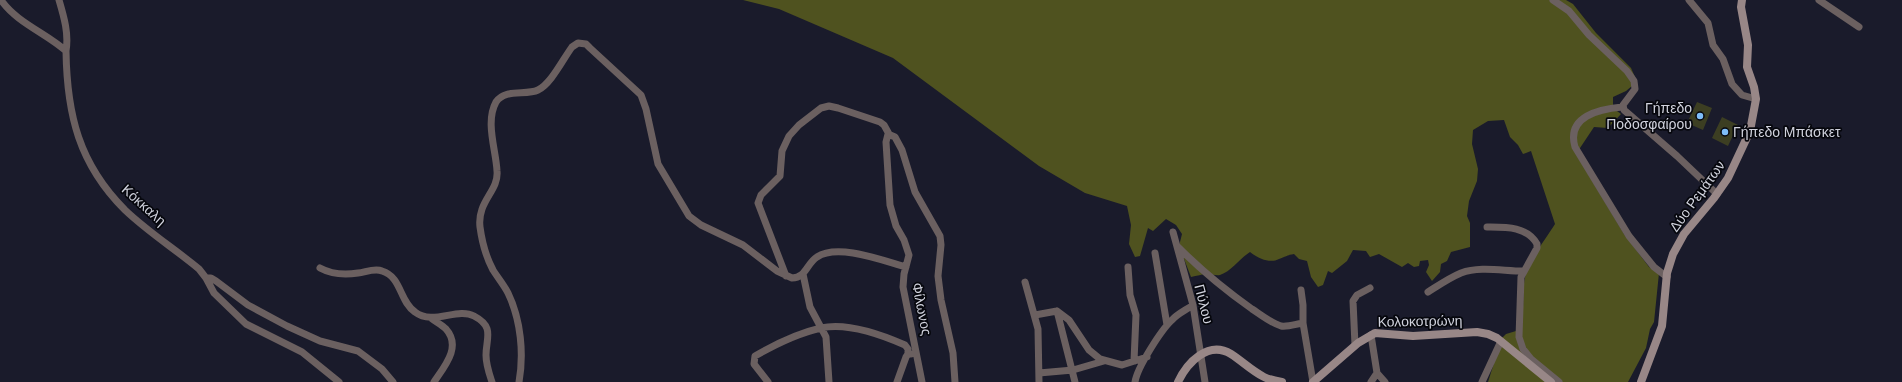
<svg xmlns="http://www.w3.org/2000/svg" width="1902" height="382" viewBox="0 0 1902 382" font-family="Arial,sans-serif">
  <style>
    .green { fill: #3c3e22 }
    .forest { fill: #4f521f }
    .lines { fill: none; stroke-linecap: round; stroke-linejoin: round }
    .street { stroke: #6b6060; stroke-width: 7 }
    .secondary { stroke: #988787; stroke-width: 8 }
    .poi-dot { fill: #7ebdf9; stroke: #06070d; stroke-width: 1.5 }
    .labels { text-anchor: middle; dominant-baseline: central; stroke-width: 3.5; stroke-linejoin: round; paint-order: stroke }
    .poi-label { font-size: 14px; fill: #d1d3de; stroke: #06070d; text-anchor: end }
    .street-label { font-size: 14px; fill: #d1d3de; stroke: #06070d }
  </style>
  <rect width="100%" height="100%" fill="#1a1b2b"/>
  <path class="green" d="M 1697,102 L 1712,108 L 1703,130 L 1687,123 Z
    M 1722,117 L 1738,125 L 1728,146 L 1712,138 Z"/>
  <path class="forest" d="M 743,0 L 1566,0 L 1573,4 L 1596,33 L 1631,68 L 1635,77 L 1632,86 L 1626,91 L 1613,97 L 1613,108 L 1621,114 L 1608,128 L 1594,127 L 1576,154 L 1624,234 L 1649,267 L 1659,273 L 1654,322 L 1650,329 L 1646,348 L 1628,382 L 1488,382 L 1502,338 L 1506,334 L 1516,331 C 1526,312 1522,304 1524,284 C 1525,265 1545,240 1555,224 L 1531,151 L 1523,154 L 1518,145 L 1510,137 L 1504,120 L 1488,121 L 1473,130 L 1472,144 L 1478,169 L 1477,181 L 1469,201 L 1467,216 L 1470,223 L 1470,247 L 1451,252 L 1447,261 L 1441,264 L 1440,272 L 1432,281 L 1426,272 L 1429,265 L 1428,260 L 1420,261 L 1419,266 L 1414,267 L 1408,263 L 1402,267 L 1379,254 L 1370,257 L 1366,251 L 1353,250 L 1347,261 L 1332,273 L 1328,271 L 1323,285 L 1318,287 L 1311,277 L 1307,261 L 1299,259 L 1294,254 C 1287,255 1285,257 1279,259 C 1270,264 1257,258 1250,252 C 1239,259 1232,271 1220,275 C 1216,276 1212,274 1207,274 C 1202,274 1197,276 1191,277 L 1179,246 L 1182,234 L 1176,225 L 1166,219 L 1153,231 L 1148,228 L 1140,256 L 1135,257 L 1129,244 L 1131,225 L 1127,206 L 1085,193 L 1039,166 L 893,58 L 779,9 Z"/>
  <g class="lines">
    <path class="street" d="M 1,0 C 17,23 46,33 66,51 C 67,115 79,164 125,210 C 148,232 175,249 199,269 L 206,278 L 214,293 L 246,324 L 302,352 L 339,382
      M 59,0 C 64,17 69,34 66,51
      M 1553,0 L 1569,11 L 1589,35 L 1627,71 L 1634,81 L 1635,89 L 1623,105 L 1624,110 L 1677,156 L 1717,194
      M 1689,0 L 1708,23 L 1713,45 L 1723,59 L 1732,84 L 1742,95 L 1756,99
      M 1819,0 L 1859,27
      M 1622,107 C 1600,109 1566,116 1575,147 L 1629,236 L 1654,267 L 1667,277
      M 1487,227 C 1505,227 1527,226 1537,244 L 1537,248 L 1521,277 L 1519,337 L 1523,349 L 1531,359 L 1559,382
      M 1173,232 L 1193,305 L 1205,382
      M 1177,246 C 1200,269 1225,290 1252,309 C 1261,315 1271,323 1281,326 C 1288,327 1296,324 1303,323
      M 1155,253 L 1167,325
      M 1128,267 L 1130,295 L 1136,315 L 1134,361
      M 320,268 C 331,274 345,275 358,273 C 366,272 375,268 382,271 C 402,277 399,301 415,312 C 433,326 457,307 474,316 C 495,327 486,338 486,355 C 486,365 489,373 492,382
      M 803,274 L 810,307 L 826,337 L 829,382
      M 786,276 L 758,203 L 761,195 L 780,176 L 782,151 L 789,136 L 799,125 L 821,108 L 829,106 L 838,108 L 880,122 L 884,125 L 889,134
      M 206,278 L 211,278 L 216,281 L 248,305 L 287,326 L 320,341 L 358,351 L 382,369 L 393,382
      M 1025,282 L 1038,329 L 1039,382
      M 1301,290 L 1303,305 L 1303,323 L 1313,382
      M 1428,292 C 1439,285 1449,278 1461,273 C 1480,266 1503,271 1523,271
      M 1057,311 L 1069,320 L 1089,350 L 1100,359 L 1122,365 L 1147,357
      M 1035,315 L 1057,311 L 1075,382
      M 431,318 C 436,322 442,325 446,329 C 462,347 444,367 434,382
      M 1371,335 L 1377,373 L 1371,382
      M 1355,345 L 1353,301 L 1357,295 L 1370,288
      M 1039,373 L 1073,370 L 1104,361
      M 1377,373 L 1385,382
      M 519,382 C 524,354 521,320 508,293 C 504,285 498,278 493,270 C 486,257 482,242 480,227 C 477,201 499,191 497,171 C 496,150 485,122 496,102 C 505,88 526,96 538,90 C 551,84 563,59 572,47 L 578,43 L 586,44 L 590,48 L 641,95 L 646,109 L 658,164 L 689,216 L 701,225 L 743,245 L 777,271 L 792,278 C 806,278 807,263 817,257 C 838,243 884,261 906,267
      M 768,382 L 754,364 L 755,356 C 774,345 799,333 821,328 C 847,322 880,334 905,345 L 908,349 L 908,354
      M 897,382 L 906,357 L 908,354 L 911,354
      M 922,382 L 903,287 L 904,274 L 909,255 L 904,240 L 896,226 L 890,205 L 886,142 L 888,134 L 895,137 L 902,150 L 915,192 L 940,236 L 941,245 L 938,276 L 941,300 L 953,353 L 955,382
      M 1135,382 C 1137,368 1161,330 1172,320 C 1177,314 1186,310 1193,305
      M 1482,382 L 1501,341"/>
    <path class="secondary" d="M 1178,382 C 1187,363 1208,340 1231,354 C 1242,361 1252,371 1264,377 C 1270,380 1276,381 1282,382
      M 1313,382 L 1358,343 L 1375,333 L 1413,336 L 1477,332 L 1488,334 L 1497,338 L 1551,382
      M 1641,382 L 1662,326 L 1667,273 L 1673,254 L 1684,234 L 1714,198 L 1728,178 L 1750,131 L 1756,99 L 1754,87 L 1747,67 L 1748,45 L 1741,7 L 1742,0"/>
  </g>
  <g class="poi-dot">
    <circle cx="1700" cy="116" r="4"/>
    <circle cx="1725" cy="132" r="4"/>
  </g>
  <g class="labels">
    <g class="poi-label">
      <text x="1692" y="108">Γήπεδο<tspan x="1692" dy="16">Ποδοσφαίρου</tspan></text>
      <text x="1733" y="132" text-anchor="start">Γήπεδο Μπάσκετ</text>
    </g>
    <g class="street-label">
      <text transform="translate(1697 196) rotate(-54)">Δύο Ρεμάτων</text>
      <text transform="translate(144 205) rotate(42)">Κόκκαλη</text>
      <text transform="translate(1204 304) rotate(76)">Πύλου</text>
      <text transform="translate(922 309) rotate(79)">Φίλωνος</text>
      <text transform="translate(1420 321) rotate(-1)">Κολοκοτρώνη</text>
    </g>
  </g>
</svg>
